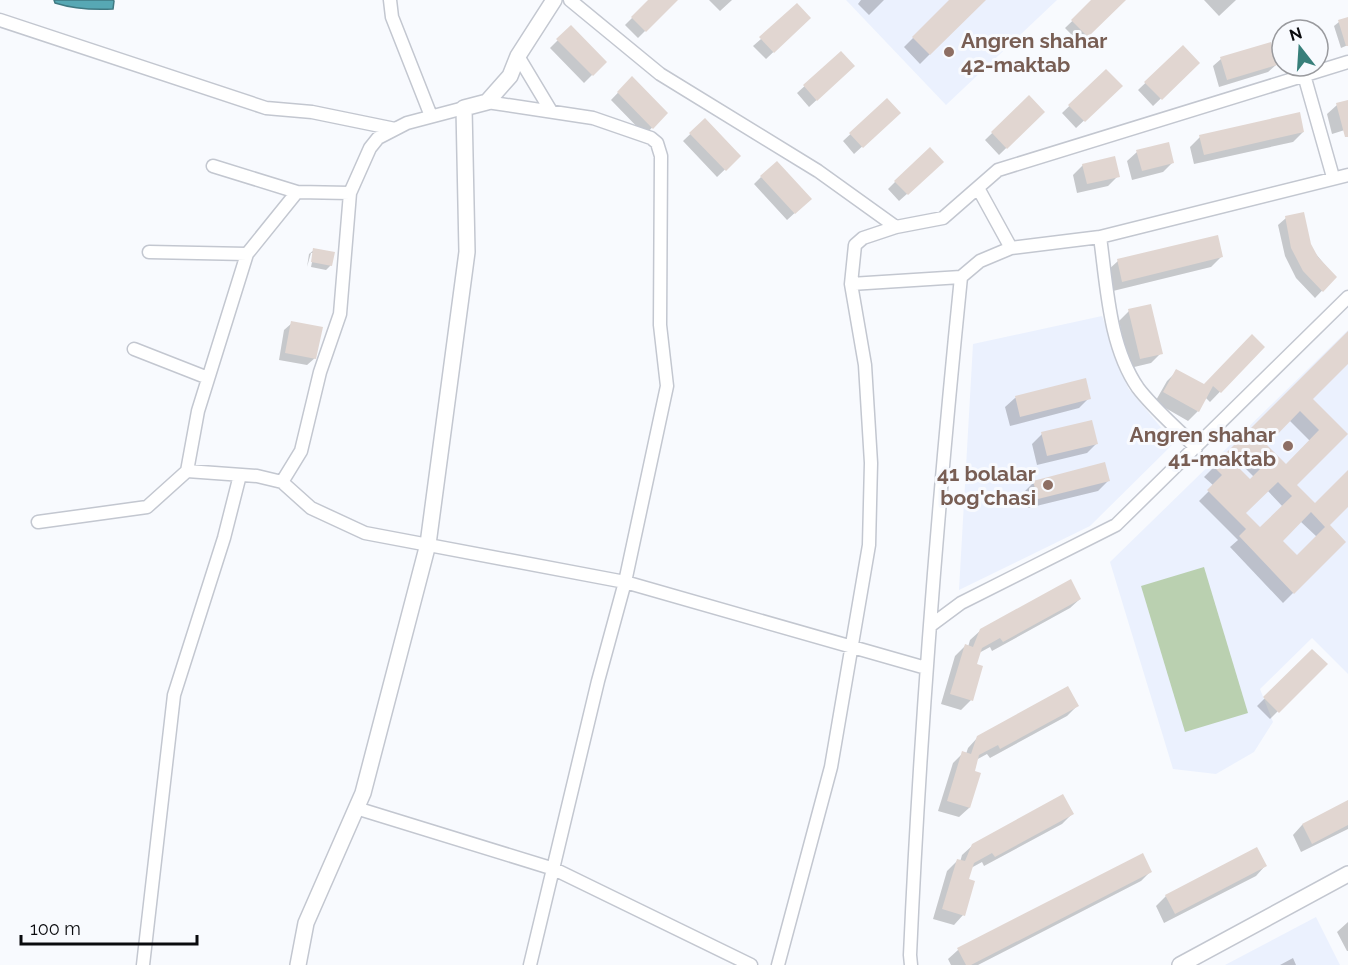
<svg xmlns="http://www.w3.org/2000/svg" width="1348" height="965" viewBox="0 0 1348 965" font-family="Raleway,sans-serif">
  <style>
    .built { fill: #ebf1fe }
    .green { fill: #bad0b0 }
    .water { fill: #57a8b4; stroke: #407982; stroke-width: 1.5 }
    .shadow { fill: #0003; fill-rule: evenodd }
    .building { fill: #e1d6d1; fill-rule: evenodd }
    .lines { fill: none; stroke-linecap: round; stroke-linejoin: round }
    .minor-casing { stroke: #c3c7d0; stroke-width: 15 }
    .tertiary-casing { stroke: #c3c7d0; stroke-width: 18 }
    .minor { stroke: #fff; stroke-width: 12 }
    .tertiary { stroke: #fff; stroke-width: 15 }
    .education-dot { fill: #8d6e63; stroke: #f8fafe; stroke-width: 2 }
    .labels { text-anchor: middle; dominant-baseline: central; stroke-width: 6; stroke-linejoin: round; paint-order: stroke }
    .education-label { font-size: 21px; font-weight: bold; fill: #785e54; stroke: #f8fafe; text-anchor: end }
  </style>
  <rect width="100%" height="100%" fill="#f8fafe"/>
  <path class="built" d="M 846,0 L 1057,0 L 946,105 Z
    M 1102,316 L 1128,388 L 1174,443 L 1090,526 L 959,590 L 973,344 Z
    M 1348,330 L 1348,674 L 1312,638 L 1260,689 L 1273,722 L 1254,752 L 1216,774 L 1173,769 L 1110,562 Z
    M 1316,917 L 1340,965 L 1225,965 Z"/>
  <path class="green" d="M 1204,567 L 1248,713 L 1185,732 L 1141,586 Z"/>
  <path class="water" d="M 54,0 L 113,0 L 114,1 L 113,9 C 93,10 74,9 55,3 Z"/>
  <path class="shadow" d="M 650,0 L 676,0 L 638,38 L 625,25 Z
    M 709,0 L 732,0 L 720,11 Z
    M 861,0 L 884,0 L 869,15 L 858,4 Z
    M 951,0 L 984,0 L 920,64 L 904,47 Z
    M 1094,0 L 1124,0 L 1080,43 L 1065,28 Z
    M 1204,0 L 1236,0 L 1219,16 Z
    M 1348,19 L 1348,45 L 1341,48 L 1334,26 L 1339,22 Z
    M 802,25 L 766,59 L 753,46 L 761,39 Z
    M 571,27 L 605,62 L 584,83 L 550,48 Z
    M 1183,47 L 1198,63 L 1153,106 L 1138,90 Z
    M 841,53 L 846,73 L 809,107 L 797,93 Z
    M 1221,59 L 1276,65 L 1268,72 L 1219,87 L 1213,66 Z
    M 1106,71 L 1121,86 L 1076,128 L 1062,113 Z
    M 632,78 L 666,113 L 645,135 L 611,100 Z
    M 1029,97 L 1043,112 L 999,155 L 985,140 Z
    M 887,100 L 891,120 L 854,154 L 843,141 Z
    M 1348,102 L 1348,129 L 1332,134 L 1327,114 L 1337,105 Z
    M 705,120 L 739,156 L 717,177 L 683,141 Z
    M 1303,132 L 1293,142 L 1194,164 L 1190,147 L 1200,137 Z
    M 1137,152 L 1173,162 L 1163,172 L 1132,180 L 1127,161 Z
    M 1083,165 L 1118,176 L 1108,186 L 1077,193 L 1073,175 Z
    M 935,169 L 899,201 L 888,189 L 895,182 Z
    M 761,177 L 810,199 L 787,220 L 754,184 Z
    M 1286,218 L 1335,277 L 1315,298 L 1296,278 L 1285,256 L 1278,225 Z
    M 314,250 L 331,265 L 326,270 L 311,267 L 314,253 L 311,253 L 307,267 L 309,254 Z
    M 1221,257 L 1211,267 L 1113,291 L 1108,270 L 1118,261 Z
    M 1129,311 L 1161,353 L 1151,363 L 1130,368 L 1119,321 Z
    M 292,323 L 315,358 L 307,365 L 279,360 L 284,330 Z
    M 1348,333 L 1348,362 L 1311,399 L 1346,434 L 1295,485 L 1315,505 L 1348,474 L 1348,505 L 1328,525 L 1344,542 L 1283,603 L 1230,547 L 1238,540 L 1199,501 L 1214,486 L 1204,477 ZM 1289,420 L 1310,441 L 1286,466 L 1265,445 ZM 1237,460 L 1254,477 L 1250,481 L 1233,464 ZM 1267,490 L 1283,507 L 1260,529 L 1244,513 ZM 1300,521 L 1317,537 L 1297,557 L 1281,541 Z
    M 1263,347 L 1210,402 L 1205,397 L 1198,411 L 1188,421 L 1155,402 L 1167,381 L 1177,371 L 1204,386 Z
    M 1085,380 L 1089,398 L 1079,408 L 1010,426 L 1005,407 L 1015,398 Z
    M 1042,434 L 1097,443 L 1087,453 L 1037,465 L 1032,444 Z
    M 1108,481 L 1098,491 L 1028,508 L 1024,492 L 1034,482 Z
    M 1080,599 L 1070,608 L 992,651 L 990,647 L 979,653 L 975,665 L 971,700 L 961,710 L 941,704 L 955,656 L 965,646 L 968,647 L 970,640 L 981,630 Z
    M 1312,651 L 1325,664 L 1270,719 L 1257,706 Z
    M 1077,706 L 1067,716 L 990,758 L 987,754 L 976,760 L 969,808 L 959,817 L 938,811 L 953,763 L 963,753 L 966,754 L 968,748 L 978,737 Z
    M 1348,802 L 1348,829 L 1301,852 L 1293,835 L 1302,825 Z
    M 1072,814 L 1062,824 L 984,866 L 982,862 L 971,868 L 967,880 L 963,915 L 954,925 L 933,919 L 947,871 L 957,861 L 960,862 L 962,855 L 973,845 Z
    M 1265,866 L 1256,876 L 1164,923 L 1156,906 L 1166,896 Z
    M 1151,871 L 1141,881 L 978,965 L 951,965 L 948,959 L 958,950 Z
    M 1348,922 L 1348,951 L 1347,951 L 1337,932 Z
    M 1293,958 L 1296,965 L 1280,965 Z"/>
  <path class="building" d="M 648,0 L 678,0 L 646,32 L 631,17 Z
    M 949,0 L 986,0 L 930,55 L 912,37 Z
    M 1091,0 L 1126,0 L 1088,37 L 1071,20 Z
    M 797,3 L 811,18 L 774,53 L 759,37 Z
    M 1348,17 L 1348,46 L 1346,46 L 1338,20 Z
    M 571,25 L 607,62 L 593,76 L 556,39 Z
    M 1271,42 L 1277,65 L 1227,80 L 1220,57 Z
    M 1183,45 L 1200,63 L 1162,100 L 1144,82 Z
    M 841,51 L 855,66 L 817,101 L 803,85 Z
    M 1106,69 L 1123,86 L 1085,122 L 1068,105 Z
    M 632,76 L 668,113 L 653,129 L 617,92 Z
    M 1029,95 L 1045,112 L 1007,149 L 991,132 Z
    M 887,98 L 901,113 L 863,148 L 849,133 Z
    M 1348,100 L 1348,137 L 1345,137 L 1336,103 Z
    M 1300,112 L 1304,132 L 1204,155 L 1199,135 Z
    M 705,118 L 741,156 L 726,171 L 689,133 Z
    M 1169,142 L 1174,163 L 1142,171 L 1136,150 Z
    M 930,147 L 944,162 L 908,195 L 894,181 Z
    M 1115,156 L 1120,177 L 1087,184 L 1082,164 Z
    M 777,161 L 812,199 L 795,214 L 760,176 Z
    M 1304,212 L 1311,244 L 1318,257 L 1337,277 L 1323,292 L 1303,271 L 1291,248 L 1285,216 Z
    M 1218,235 L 1223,257 L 1122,282 L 1117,259 Z
    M 313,248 L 335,252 L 332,266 L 311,262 Z
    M 1151,304 L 1163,354 L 1140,359 L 1128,309 Z
    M 291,321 L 323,327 L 316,359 L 285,353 Z
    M 1348,331 L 1348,364 L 1313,399 L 1348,434 L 1297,485 L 1315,503 L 1348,470 L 1348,507 L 1330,525 L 1346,542 L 1294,594 L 1239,536 L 1246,529 L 1207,490 L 1222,475 L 1213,466 ZM 1300,411 L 1319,430 L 1286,464 L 1267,445 ZM 1248,451 L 1263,466 L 1250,479 L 1235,464 ZM 1278,482 L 1292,496 L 1260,527 L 1246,513 ZM 1311,512 L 1325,527 L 1297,555 L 1283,541 Z
    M 1252,334 L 1265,347 L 1221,393 L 1213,386 L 1199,412 L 1163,392 L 1176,369 L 1204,384 Z
    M 1086,378 L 1091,399 L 1020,417 L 1015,396 Z
    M 1092,420 L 1098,444 L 1047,456 L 1041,432 Z
    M 1105,462 L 1110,481 L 1038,499 L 1033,481 Z
    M 1071,579 L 1081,599 L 1003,642 L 1000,638 L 982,648 L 977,664 L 983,666 L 973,701 L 950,694 L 965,644 L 973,647 L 980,629 Z
    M 1312,649 L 1328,664 L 1279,713 L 1263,697 Z
    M 1068,686 L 1079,706 L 1000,749 L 998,745 L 979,755 L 975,771 L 981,773 L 970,808 L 947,801 L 962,751 L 971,754 L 977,736 Z
    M 1063,794 L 1074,814 L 995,857 L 992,853 L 974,863 L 969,879 L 975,881 L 965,916 L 942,909 L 957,859 L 965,861 L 972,844 Z
    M 1348,800 L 1348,825 L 1312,844 L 1302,824 Z
    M 1257,847 L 1267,866 L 1175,914 L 1165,895 Z
    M 1143,853 L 1152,872 L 971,965 L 966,965 L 957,948 Z"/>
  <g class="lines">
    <defs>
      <path id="minor" d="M 390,0 L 392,17 L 431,116
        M 570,0 L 660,74 L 818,171 L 896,227
        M 0,20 L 266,108 L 312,112 L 395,129
        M 518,56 L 551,111
        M 1304,75 L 1333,177
        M 487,102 L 593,118 L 651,138 L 657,143 L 661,156 L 660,325 L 667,386 L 625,582 L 598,681 L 530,965
        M 213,166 L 297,192 L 350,193
        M 978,188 L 1011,248
        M 1100,237 C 1107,287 1109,346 1138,388 C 1153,408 1179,430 1196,448
        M 149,252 L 247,254
        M 851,284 L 961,277 L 980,261 L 1011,248 L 1100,237 L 1348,175
        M 134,349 L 208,378
        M 187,471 L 257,476 L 282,482 L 311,508 L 365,533 L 625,582 L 926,668
        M 282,482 L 301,451 L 320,372 L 340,314 L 350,193 L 370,148 L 378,138 L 407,123 L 464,108
        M 38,522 L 147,507 L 187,471 L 198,411 L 247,254 L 297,192
        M 930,626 L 961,603 L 1116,525 L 1348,297
        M 356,808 L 554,869 L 751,965
        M 143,965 L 174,695 L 224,538 L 240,475
        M 778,965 L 831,767 L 869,545 L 871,463 L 865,365 L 851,284 L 855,245 L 863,238 L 896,227 L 943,218 L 998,170 L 1348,62
        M 911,965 L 910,955 C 920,729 938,503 961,277"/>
      <path id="tertiary" d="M 298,965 L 306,923 L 363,793 L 428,544 L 467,252 L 464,108 L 487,102 L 510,76 L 518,56 L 554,0
        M 1180,965 L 1348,874"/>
    </defs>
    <use href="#minor" class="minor-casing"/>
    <use href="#tertiary" class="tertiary-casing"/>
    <use href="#minor" class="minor"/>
    <use href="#tertiary" class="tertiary"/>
  </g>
  <g class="education-dot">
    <circle cx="949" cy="52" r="6"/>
    <circle cx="1288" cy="446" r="6"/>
    <circle cx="1048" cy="485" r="6"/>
  </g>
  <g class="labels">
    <g class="education-label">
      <text x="961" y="40" text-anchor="start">Angren shahar<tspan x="961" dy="24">42-maktab</tspan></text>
      <text x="1276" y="434">Angren shahar<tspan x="1276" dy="24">41-maktab</tspan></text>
      <text x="1036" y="473">41 bolalar<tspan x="1036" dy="24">bog'chasi</tspan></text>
    </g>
  </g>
  <g transform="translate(1300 48) rotate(343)"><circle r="28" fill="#f8fafe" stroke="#999a9e" stroke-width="1.5"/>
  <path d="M0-4.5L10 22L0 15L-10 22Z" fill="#387f7a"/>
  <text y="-9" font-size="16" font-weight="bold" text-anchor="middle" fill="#0a0b0e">N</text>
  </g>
  <path d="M21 935v9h176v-9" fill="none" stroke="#0a0b0e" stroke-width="3"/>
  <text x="30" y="935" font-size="18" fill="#0a0b0e" stroke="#f8fafe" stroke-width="4.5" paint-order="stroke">100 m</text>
</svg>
